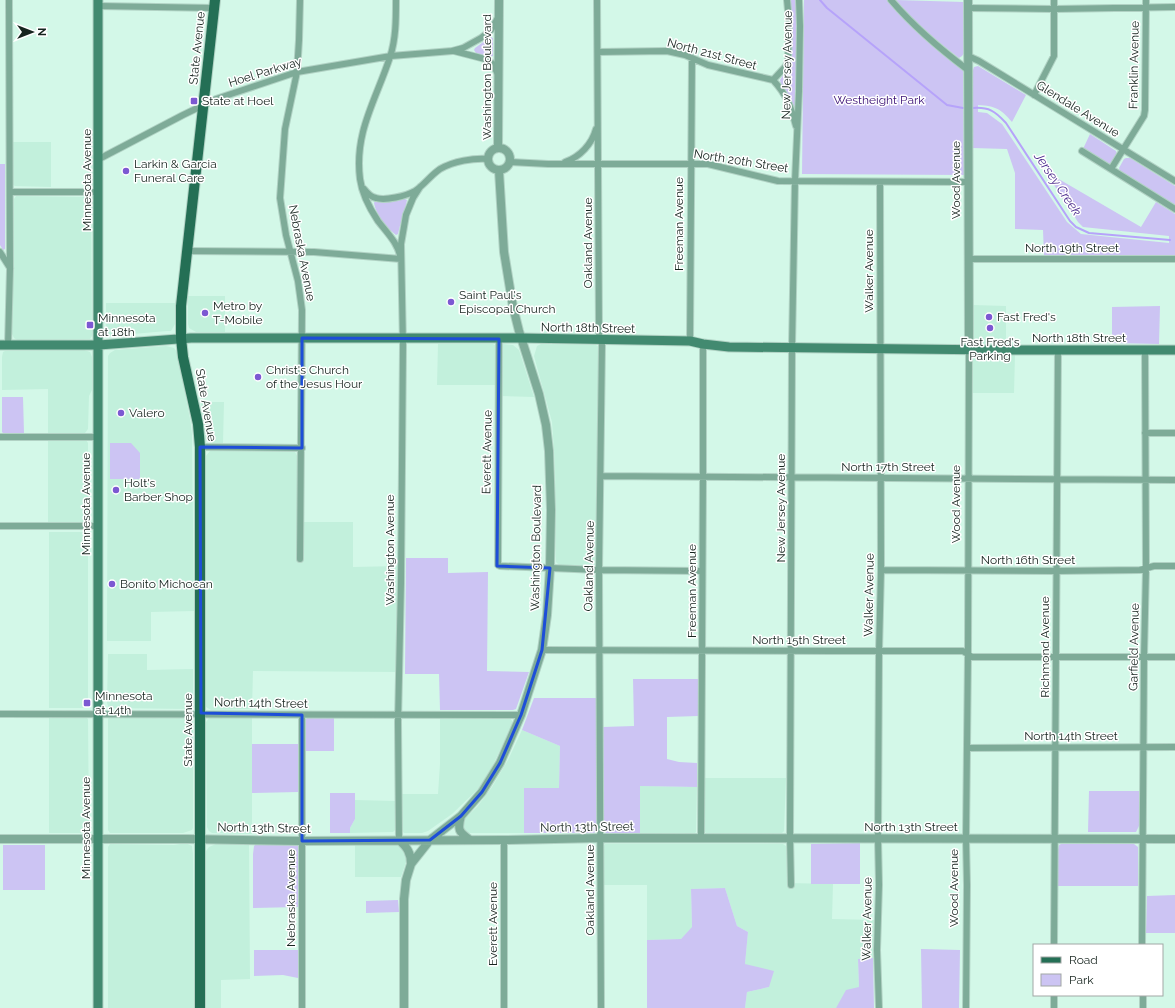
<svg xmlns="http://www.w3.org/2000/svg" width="1175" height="1008" viewBox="0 0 1175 1008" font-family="Raleway,sans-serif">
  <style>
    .built { fill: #c2f0dc }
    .green { fill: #ccc4f3 }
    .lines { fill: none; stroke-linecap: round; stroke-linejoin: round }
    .stream { stroke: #b6a3fa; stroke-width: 2 }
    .minor-casing { stroke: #b1d2c4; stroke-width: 8 }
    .tertiary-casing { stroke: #b1d2c4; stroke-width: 10 }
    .secondary-casing { stroke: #b1d2c4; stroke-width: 11 }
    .primary-casing { stroke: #b1d2c4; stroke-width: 12 }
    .minor { stroke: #7eab98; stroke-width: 6 }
    .tertiary { stroke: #7eab98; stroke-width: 8 }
    .secondary { stroke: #428a70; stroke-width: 9 }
    .primary { stroke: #246f55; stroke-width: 10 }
    .marked { fill: none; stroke: #1d4ed8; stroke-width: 3; stroke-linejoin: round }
    .poi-dot { fill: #7c58d2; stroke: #fff; stroke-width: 1.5 }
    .labels { text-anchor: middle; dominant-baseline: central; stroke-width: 3; stroke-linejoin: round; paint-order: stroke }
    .street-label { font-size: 12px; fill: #16241e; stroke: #fff }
    .park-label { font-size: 12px; fill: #370c72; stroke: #fff }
    .poi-label { font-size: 12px; fill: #16241e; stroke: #fff; text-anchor: start }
    .water-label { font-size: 13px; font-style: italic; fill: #4d2c8e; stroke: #fff }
  </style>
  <rect width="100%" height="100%" fill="#d3f8e8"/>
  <path class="built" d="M 13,142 L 51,142 L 51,187 L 15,186 L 13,185 Z
    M 16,196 L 88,197 L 91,198 L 92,336 L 90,339 L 17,340 L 14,338 L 12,334 L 14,199 Z
    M 188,296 L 225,296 L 225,332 L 196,332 L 189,328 L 188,324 Z
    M 106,303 L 175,303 L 175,324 L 171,331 L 167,331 L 110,336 L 106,330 Z
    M 973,305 L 1006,306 L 1006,343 L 976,344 L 974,342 Z
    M 438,344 L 493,344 L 495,345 L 496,349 L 495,385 L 437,385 Z
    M 503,344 L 513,345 L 519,350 L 534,397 L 501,396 L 502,346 Z
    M 541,344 L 596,345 L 599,347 L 595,565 L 592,566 L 559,565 L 556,562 L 555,464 L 552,422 L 534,356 L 537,346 Z
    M 166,346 L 174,348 L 177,352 L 190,419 L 192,434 L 194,611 L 151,612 L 151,641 L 107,641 L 108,356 L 110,353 L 115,350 Z
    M 84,350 L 90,352 L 92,357 L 92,390 L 89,396 L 88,429 L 85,433 L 48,433 L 48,389 L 2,390 L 2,357 L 3,352 L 5,351 Z
    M 975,355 L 1015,355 L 1014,393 L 972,393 L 973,357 Z
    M 201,402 L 224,402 L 223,443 L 210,443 L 205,439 Z
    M 86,440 L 88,443 L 88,520 L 85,522 L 48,522 L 48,441 Z
    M 210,451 L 295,452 L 299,459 L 298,522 L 353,522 L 353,567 L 398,566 L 397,672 L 253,671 L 252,709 L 211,710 L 206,707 L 205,457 Z
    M 49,532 L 85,532 L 88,534 L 88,706 L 83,708 L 49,708 Z
    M 108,654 L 147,654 L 147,670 L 193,669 L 193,706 L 188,709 L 109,708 L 107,703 Z
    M 85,716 L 88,719 L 89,831 L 87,833 L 49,833 L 49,717 Z
    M 186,716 L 191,717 L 193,723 L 193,828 L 192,830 L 183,833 L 110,833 L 108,830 L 108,719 L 110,717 Z
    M 211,717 L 252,718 L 252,834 L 212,833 L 209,831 L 207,827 L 206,722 L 209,718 Z
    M 440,718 L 510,718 L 512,721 L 512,725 L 492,767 L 478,789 L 452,814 L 428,831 L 422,833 L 404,833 L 402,831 L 402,794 L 438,794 L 440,764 Z
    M 522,730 L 560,746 L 559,788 L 524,789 L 524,833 L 464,833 L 462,821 L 477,807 L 492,787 L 508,760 Z
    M 705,778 L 786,778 L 784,831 L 782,833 L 706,833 L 704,831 Z
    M 640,786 L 697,787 L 696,832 L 695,833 L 640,833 Z
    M 355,800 L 395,801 L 395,830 L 393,832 L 350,833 L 350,828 L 355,819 Z
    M 186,843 L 192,846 L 193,854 L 194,1008 L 108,1008 L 108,847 L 110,844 L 174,845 Z
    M 216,844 L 249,844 L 250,979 L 221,980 L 221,1008 L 206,1008 L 206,851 L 209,847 Z
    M 355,844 L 394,844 L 400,846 L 405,852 L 407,859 L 401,877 L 355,877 Z
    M 605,844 L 783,844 L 786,846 L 787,883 L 833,884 L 832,919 L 874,920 L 873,958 L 858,959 L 859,987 L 836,1008 L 745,1008 L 747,992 L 769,987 L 745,964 L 748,932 L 737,926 L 725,888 L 691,889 L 692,928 L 681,939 L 647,940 L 647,885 L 604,885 L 604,846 Z"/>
  <path class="green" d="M 790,0 L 796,0 L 797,30 L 796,111 L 794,112 L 790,100 L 781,84 L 780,80 L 789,66 L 791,58 L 792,18 Z
    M 804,0 L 889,0 C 912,28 935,48 963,70 L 964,175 L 802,174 Z
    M 896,0 L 964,2 L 964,53 L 962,56 L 959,58 C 936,40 914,23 896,0 Z
    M 490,37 L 493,38 L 493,56 L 489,57 L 476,53 L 474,50 L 475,48 Z
    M 978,66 L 1026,95 L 1012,122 C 1001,109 996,106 978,105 L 978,112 L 987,113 L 1002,124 L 1067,222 L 1081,234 L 1169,243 L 1169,236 L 1083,227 L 1078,222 L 1045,171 L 1141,227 L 1156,202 L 1175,214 L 1175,256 L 1157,255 L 1044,256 L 1043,230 L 1015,229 L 1015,173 L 1007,149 L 972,148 L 973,70 L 974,67 Z
    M 1090,134 L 1116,151 L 1117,154 L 1112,163 L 1109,164 L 1083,149 Z
    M 1126,158 L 1130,158 L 1175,186 L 1175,205 L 1120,171 L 1119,168 L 1124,159 Z
    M 0,164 L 5,164 L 5,249 L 3,250 L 0,245 Z
    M 403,198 L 407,200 C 405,212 400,223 398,234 L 396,235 C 387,228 376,215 374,203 L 375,201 L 390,202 Z
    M 1160,306 L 1159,344 L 1112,343 L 1112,307 Z
    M 2,397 L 23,397 L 24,433 L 3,433 L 2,432 Z
    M 110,443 L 131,443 L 140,453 L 140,479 L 110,479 Z
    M 406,558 L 448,558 L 448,573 L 488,572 L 487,671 L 529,672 L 516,709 L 513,710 L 440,710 L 439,674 L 405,674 Z
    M 633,679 L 698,679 L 698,716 L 667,717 L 667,759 L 679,762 L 697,763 L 697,787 L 640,786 L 640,833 L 606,833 L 603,830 L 603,727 L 634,726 Z
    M 534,698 L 597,698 L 597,830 L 594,833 L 524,833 L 524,788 L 559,788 L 560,746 L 522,730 Z
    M 309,717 L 334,717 L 334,751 L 306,751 L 306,719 Z
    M 252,744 L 298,744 L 298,792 L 252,793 Z
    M 1089,791 L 1139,791 L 1139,826 L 1136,832 L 1088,832 Z
    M 330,793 L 355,793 L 355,819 L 350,828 L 350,833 L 330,833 Z
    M 860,843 L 860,884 L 811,884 L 811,844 Z
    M 256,844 L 298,845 L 298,907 L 253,908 L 253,854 L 254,846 Z
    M 1061,844 L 1134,844 L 1138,847 L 1138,886 L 1058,886 L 1058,849 L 1059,845 Z
    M 3,845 L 45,845 L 45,890 L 3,890 Z
    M 725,888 L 737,926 L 748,932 L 745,964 L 774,971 L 769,987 L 747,992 L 745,1008 L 647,1008 L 647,940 L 681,939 L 692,927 L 691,889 Z
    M 1175,895 L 1175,933 L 1146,933 L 1147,896 Z
    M 398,900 L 399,912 L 366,913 L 366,901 Z
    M 921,949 L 960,950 L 959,1008 L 922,1008 Z
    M 254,950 L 298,950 L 298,978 L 283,975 L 254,976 Z
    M 873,958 L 874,1008 L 836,1008 L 846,990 L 859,987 L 858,959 Z"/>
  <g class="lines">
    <path class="stream" d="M 820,0 L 827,8 L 947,105 L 963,108
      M 973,108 C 989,107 995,111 1006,123 L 1070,221 L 1076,227 L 1089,233 L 1170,240"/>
    <defs>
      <path id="minor" d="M 300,0 L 299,40 L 297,72 L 285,129 L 280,198 L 286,235 L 298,281 L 302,310 L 300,559
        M 597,0 L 599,334 L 602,345 L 599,570 L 601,1008
        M 891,0 C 914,27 940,49 968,70
        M 98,6 L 215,8
        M 968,8 L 1054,9 L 1175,7
        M 454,51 L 485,59 L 492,63 L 498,74
        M 598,52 L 667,51 L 685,55 L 708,65 L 773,80
        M 968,56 L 979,61 L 1175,181
        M 773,80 L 786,66 L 788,60 L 789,21 L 787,0
        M 773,80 C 787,95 791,107 796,126
        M 1034,95 L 1054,56 L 1054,0
        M 1082,151 L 1175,209
        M 99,159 L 183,115 L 216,99 L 297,72 L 391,56 L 452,51 L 463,48 L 481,38 L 491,30 L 499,16
        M 510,162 L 548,164 L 708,164 L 778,181 L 968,182
        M 565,162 C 580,157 592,144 596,129
        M 1111,169 L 1144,116 L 1145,110 L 1146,0
        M 364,189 C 367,193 371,197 376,198 C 385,201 406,196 415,191 C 424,185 431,175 440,169 C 454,161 473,158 488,159
        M 10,192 L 99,192
        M 187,251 L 314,252 L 401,259 C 398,243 388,234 378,221 C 370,209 362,194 360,179 C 354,132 376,100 390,57 C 396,39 396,19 396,0
        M 0,252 L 10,268
        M 968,259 L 1175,259
        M 499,339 L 498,565 L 500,566 L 599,570 L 702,571
        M 690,341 L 692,58
        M 8,345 L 10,269 L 9,0
        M 1145,433 L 1175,433
        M 0,437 L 99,437
        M 200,447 L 302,448
        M 601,476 L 1175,480
        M 0,526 L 98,526
        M 881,570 L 1056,571 L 1140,570 L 1154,566 L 1175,566
        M 542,650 L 835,651 L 963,651 L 972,657 L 1175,657
        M 0,714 L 521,715
        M 967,748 L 1175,747
        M 701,838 L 703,477 L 703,344
        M 399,840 L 398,722 L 401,583 L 403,345 L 401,244 L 406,215 L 413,198 L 420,187
        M 791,885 L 790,838 L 792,348 L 795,181 L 799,91 L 800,26 L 799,0
        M 1054,945 L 1058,350
        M 1142,945 L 1144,657 L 1146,568 L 1145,349
        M 1143,995 L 1143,1008
        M 302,1008 L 302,715
        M 504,1008 L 504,840
        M 879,1008 L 877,950 L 879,885 L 878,839 L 879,651 L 881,570 L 880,182
        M 966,1008 L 967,885 L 966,839 L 968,654 L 969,350
        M 1054,1008 L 1054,995"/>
      <path id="tertiary" d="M 968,0 L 969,350
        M488 159a11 11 0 1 1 22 0a11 11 0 1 1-22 0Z
        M 498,148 L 499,0
        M 461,816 C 457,830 459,832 470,840
        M 0,839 L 188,839 L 302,841 L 504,840 L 601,838 L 1175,839
        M 399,840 C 407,847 411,853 411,864
        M 404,1008 L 404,899 L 406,880 L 411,864 L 430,840 L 461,816 L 482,792 L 500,763 L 521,715 L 542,650 L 547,615 L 550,568 L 551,510 L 549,451 L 546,425 L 539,394 L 519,331 L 513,307 L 504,252 L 499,171"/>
      <path id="secondary" d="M 98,0 L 98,1008
        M 0,345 L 99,345 L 191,338 L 522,338 L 690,341 L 703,344 L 729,347 L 995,350 L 1175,350"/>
      <path id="primary" d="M 200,1008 L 200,447 L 198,424 L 183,357 L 181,338 L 181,306 L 215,0"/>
    </defs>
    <use href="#minor" class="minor-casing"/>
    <use href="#tertiary" class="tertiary-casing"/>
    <use href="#secondary" class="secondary-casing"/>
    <use href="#primary" class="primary-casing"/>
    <use href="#minor" class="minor"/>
    <use href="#tertiary" class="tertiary"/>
    <use href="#secondary" class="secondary"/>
    <use href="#primary" class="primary"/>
  </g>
  <path class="marked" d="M 302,338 L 499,339 L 497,566 L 550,568 L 542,650 L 521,715 L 500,763 L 482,792 L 461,816 L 430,840 L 302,841 L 302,715 L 201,713 L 200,447 L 302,448 Z"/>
  <g class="poi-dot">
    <rect x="190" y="97" width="8" height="8" rx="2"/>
    <circle cx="126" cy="171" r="4"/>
    <circle cx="451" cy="302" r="4"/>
    <circle cx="205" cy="313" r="4"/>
    <circle cx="989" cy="317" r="4"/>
    <rect x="86" y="321" width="8" height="8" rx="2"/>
    <circle cx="990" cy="328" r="4"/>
    <circle cx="258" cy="377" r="4"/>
    <circle cx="121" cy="413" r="4"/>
    <circle cx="116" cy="490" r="4"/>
    <circle cx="112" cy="584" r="4"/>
    <rect x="83" y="699" width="8" height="8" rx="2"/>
  </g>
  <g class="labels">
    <g class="street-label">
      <text transform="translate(197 48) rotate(-84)">State Avenue</text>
      <text transform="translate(712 54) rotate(15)">North 21st Street</text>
      <text transform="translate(787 65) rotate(-89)">New Jersey Avenue</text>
      <text transform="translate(1134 65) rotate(-89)">Franklin Avenue</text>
      <text transform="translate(265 72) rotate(-17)">Hoel Parkway</text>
      <text transform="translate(487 77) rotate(-90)">Washington Boulevard</text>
      <text transform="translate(1078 109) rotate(32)">Glendale Avenue</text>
      <text transform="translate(741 161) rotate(9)">North 20th Street</text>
      <text transform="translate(87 180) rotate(-90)">Minnesota Avenue</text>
      <text transform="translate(956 180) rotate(-90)">Wood Avenue</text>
      <text transform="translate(679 224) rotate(-90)">Freeman Avenue</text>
      <text transform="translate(588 243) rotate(-90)">Oakland Avenue</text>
      <text x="1072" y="248">North 19th Street</text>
      <text transform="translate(302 253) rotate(79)">Nebraska Avenue</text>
      <text transform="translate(869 271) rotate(-90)">Walker Avenue</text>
      <text transform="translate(588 328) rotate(1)">North 18th Street</text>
      <text x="1079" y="338">North 18th Street</text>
      <text transform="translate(206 405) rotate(80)">State Avenue</text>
      <text transform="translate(487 452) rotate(-89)">Everett Avenue</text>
      <text x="888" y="467">North 17th Street</text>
      <text transform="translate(86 504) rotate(-90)">Minnesota Avenue</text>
      <text transform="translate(956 504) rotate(-90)">Wood Avenue</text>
      <text transform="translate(781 508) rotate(-90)">New Jersey Avenue</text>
      <text transform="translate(536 548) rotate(-89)">Washington Boulevard</text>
      <text transform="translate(390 550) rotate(-90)">Washington Avenue</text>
      <text x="1028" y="560">North 16th Street</text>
      <text transform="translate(589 566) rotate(-89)">Oakland Avenue</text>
      <text transform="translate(692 591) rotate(-90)">Freeman Avenue</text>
      <text transform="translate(869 595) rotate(-89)">Walker Avenue</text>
      <text x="799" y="640">North 15th Street</text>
      <text transform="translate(1045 647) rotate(-90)">Richmond Avenue</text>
      <text transform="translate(1134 647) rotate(-89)">Garfield Avenue</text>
      <text transform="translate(261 703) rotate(1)">North 14th Street</text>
      <text transform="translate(188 730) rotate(-90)">State Avenue</text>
      <text x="1071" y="736">North 14th Street</text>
      <text transform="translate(587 827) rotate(-1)">North 13th Street</text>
      <text x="911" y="827">North 13th Street</text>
      <text transform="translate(86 828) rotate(-90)">Minnesota Avenue</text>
      <text transform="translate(264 828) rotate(1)">North 13th Street</text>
      <text transform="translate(954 888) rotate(-90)">Wood Avenue</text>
      <text transform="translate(590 890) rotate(-90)">Oakland Avenue</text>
      <text transform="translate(291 898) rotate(-90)">Nebraska Avenue</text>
      <text transform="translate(867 919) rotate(-89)">Walker Avenue</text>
      <text transform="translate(493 924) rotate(-90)">Everett Avenue</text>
    </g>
    <g class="park-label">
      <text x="879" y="100">Westheight Park</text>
    </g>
    <g class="poi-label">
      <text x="202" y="101">State at Hoel</text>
      <text x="134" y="164">Larkin &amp; Garcia<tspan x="134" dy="14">Funeral Care</tspan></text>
      <text x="459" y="295">Saint Paul's<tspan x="459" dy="14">Episcopal Church</tspan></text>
      <text x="213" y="306">Metro by<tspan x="213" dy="14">T-Mobile</tspan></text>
      <text x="997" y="317">Fast Fred's</text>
      <text x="98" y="318">Minnesota<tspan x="98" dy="14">at 18th</tspan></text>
      <text x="990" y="342" text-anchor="middle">Fast Fred's<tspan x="990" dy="14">Parking</tspan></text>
      <text x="266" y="370">Christ's Church<tspan x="266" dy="14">of the Jesus Hour</tspan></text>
      <text x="129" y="413">Valero</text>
      <text x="124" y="483">Holt's<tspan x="124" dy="14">Barber Shop</tspan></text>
      <text x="120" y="584">Bonito Michocan</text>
      <text x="95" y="696">Minnesota<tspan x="95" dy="14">at 14th</tspan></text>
    </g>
    <g class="water-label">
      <text transform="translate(1058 184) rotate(56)">Jersey Creek</text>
    </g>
  </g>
  <rect x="1033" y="944" width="130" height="52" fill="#ffffff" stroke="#a2a7a5"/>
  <rect x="1041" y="957" width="20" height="6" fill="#246f55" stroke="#a2a7a5"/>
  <text x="1069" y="964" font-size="12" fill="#16241e">Road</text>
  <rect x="1041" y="974" width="20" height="12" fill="#ccc4f3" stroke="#a2a7a5"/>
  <text x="1069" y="984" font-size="12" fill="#16241e">Park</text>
  <g transform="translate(32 32) rotate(90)" stroke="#ffffff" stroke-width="3" paint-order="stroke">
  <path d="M0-3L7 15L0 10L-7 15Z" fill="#16241e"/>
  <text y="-6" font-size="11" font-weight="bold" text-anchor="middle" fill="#16241e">N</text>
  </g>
</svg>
